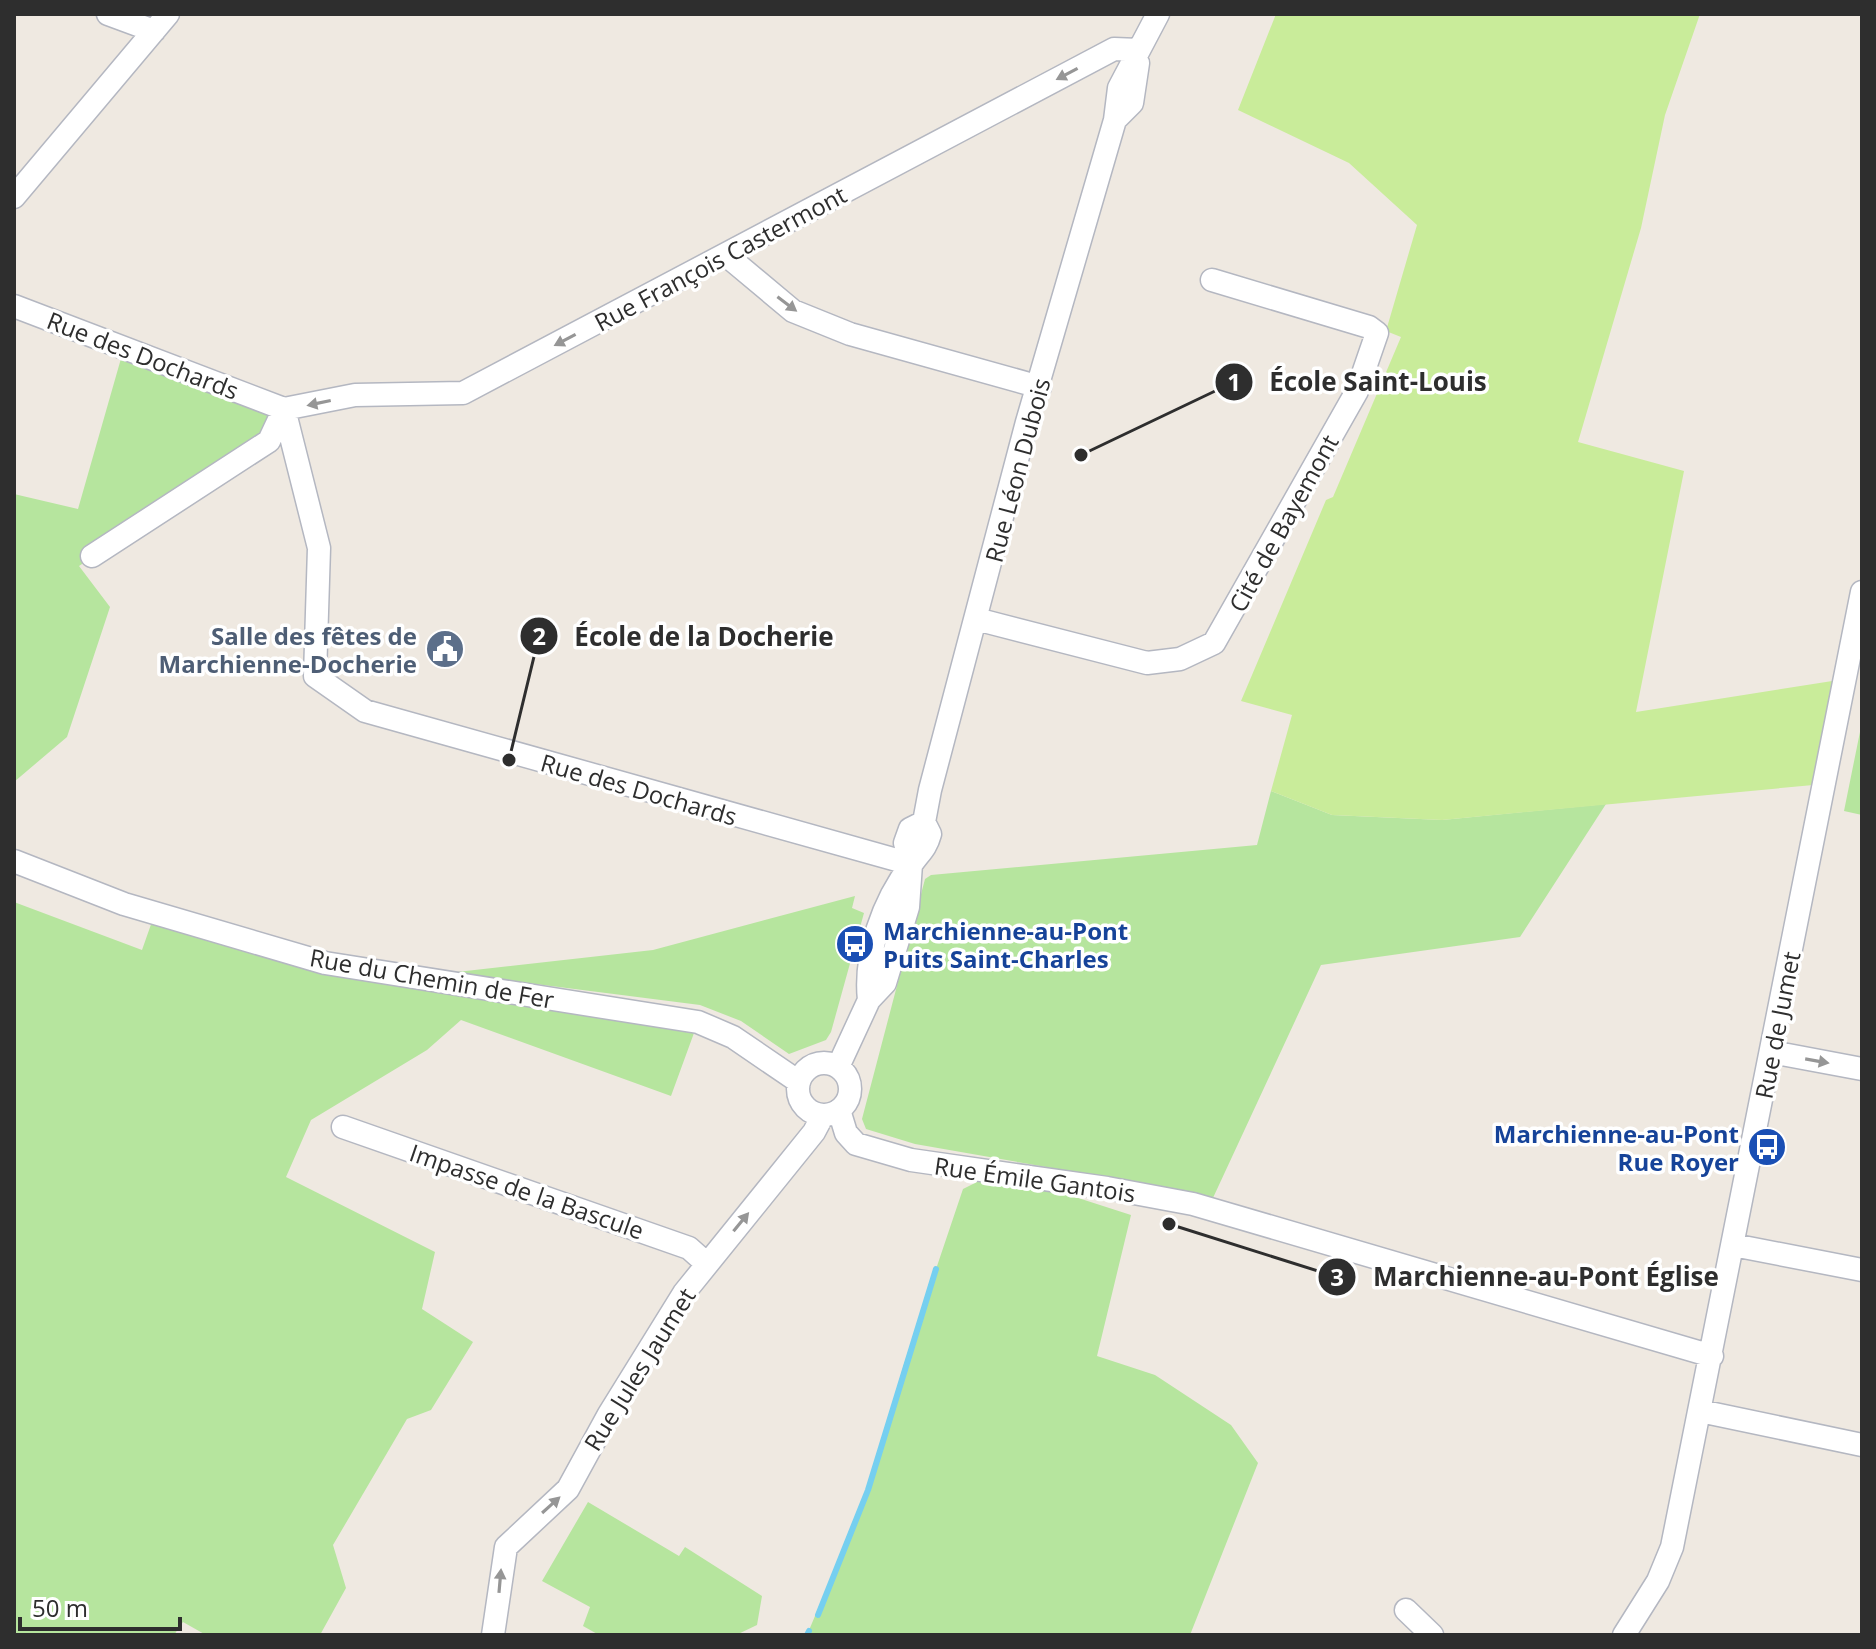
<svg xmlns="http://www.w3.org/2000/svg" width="1876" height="1649" viewBox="0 0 1876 1649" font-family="'Open Sans',sans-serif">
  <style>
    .green { fill: #b6e59e }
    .pitch { fill: #c9ec9a }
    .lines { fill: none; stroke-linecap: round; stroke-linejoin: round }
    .stream { stroke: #75cff0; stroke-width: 6 }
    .minor-casing { stroke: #b4b7c1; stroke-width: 25 }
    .minor { stroke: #fff; stroke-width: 22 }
    .oneway { fill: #969696 }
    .labels { text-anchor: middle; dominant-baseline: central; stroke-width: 7; stroke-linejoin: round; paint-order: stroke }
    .street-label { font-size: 24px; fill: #2e2e2e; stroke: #fff }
    .service-label { font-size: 24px; font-weight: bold; fill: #4e5e75; stroke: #fff; text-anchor: end }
    .transit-label { font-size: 24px; font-weight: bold; fill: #164399; stroke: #fff; text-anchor: start }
    .leader { fill: none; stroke: #2e2e2e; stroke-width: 3 }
    .callout-dot { fill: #2e2e2e; stroke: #fff; stroke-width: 3 }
    .mark-label { font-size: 24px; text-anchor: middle; font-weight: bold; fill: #fff }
    .callout-label { font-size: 26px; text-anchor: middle; font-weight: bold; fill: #2e2e2e; stroke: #fff; stroke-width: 7; stroke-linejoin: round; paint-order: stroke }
  </style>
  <rect width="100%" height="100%" fill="#efe9e1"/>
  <path class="green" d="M 124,348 L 284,409 L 269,441 L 79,566 L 110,607 L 67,737 L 14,782 L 14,494 L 78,509 Z
    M 1862,722 L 1862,815 L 1844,811 Z
    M 1271,791 L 1332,815 L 1442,820 L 1606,804 L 1520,937 L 1321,965 L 1212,1200 L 1127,1181 L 915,1144 L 866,1129 L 862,1119 L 925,879 L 931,875 L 1257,845 Z
    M 855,896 L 852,908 L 864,913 L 831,1032 L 826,1040 L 789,1054 L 741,1021 L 700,1005 L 448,973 L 653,950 Z
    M 14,902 L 142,950 L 155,913 L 259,950 L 698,1022 L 671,1096 L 461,1020 L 427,1050 L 311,1120 L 286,1177 L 435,1252 L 422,1309 L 473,1342 L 431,1410 L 407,1419 L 333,1545 L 346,1588 L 320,1635 L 206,1635 L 183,1622 L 174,1635 L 14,1635 Z
    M 997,1172 L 1131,1215 L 1097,1356 L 1155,1375 L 1231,1425 L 1258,1463 L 1190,1635 L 807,1635 L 868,1490 L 904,1364 L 963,1189 Z
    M 588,1502 L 679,1556 L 685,1547 L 762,1596 L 757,1625 L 736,1635 L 599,1635 L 583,1626 L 590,1607 L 542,1581 Z"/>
  <path class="pitch" d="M 1276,14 L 1700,14 L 1665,115 L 1641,228 L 1578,442 L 1684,471 L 1636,712 L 1845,679 L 1824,784 L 1442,820 L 1332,815 L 1271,791 L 1292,715 L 1241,701 L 1326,500 L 1333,497 L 1401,337 L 1386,331 L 1417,225 L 1349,163 L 1238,110 Z"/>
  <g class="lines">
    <path class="stream" d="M 818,1615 L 868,1490 L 936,1269
      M 807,1635 L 809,1631"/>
    <defs>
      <path id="minor" d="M 108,14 L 154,31
        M 1115,120 L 1132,103 L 1138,63
        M 14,197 L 168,14
        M 726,255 L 793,311 L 850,334 L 1040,387
        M 14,306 L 284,409 L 319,548 L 315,676 L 365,711 L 911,864
        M 92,556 L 269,441 L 284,409 L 355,395 L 463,393 L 1114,49 L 1139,50
        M 976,619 L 1147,663 L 1180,659 L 1214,643 L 1357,391 L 1377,333 L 1369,327 L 1212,280
        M 14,861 L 124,904 L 325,963 L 698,1022 L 733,1037 L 799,1082
        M 869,1000 C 864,955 883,901 911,865 C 919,853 926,849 930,834 L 924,822 L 930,790 L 1027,422 L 1115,120 L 1119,88 L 1158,14
        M 1771,1052 L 1862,1069
        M798 1089a26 26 0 1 1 52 0a26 26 0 1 1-52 0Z
        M 838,1067 L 869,1000 L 885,983 L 908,907 L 911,864 L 905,843 L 910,829 L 924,822
        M 839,1110 L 846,1133 L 856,1144 L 911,1160 L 1107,1188 L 1193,1204 L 1712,1356
        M 343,1127 L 689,1248 L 707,1264
        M 1733,1245 L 1862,1270
        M 1700,1411 L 1862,1445
        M 1406,1610 L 1432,1635
        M 493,1635 L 506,1547 L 568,1489 L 609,1414 L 684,1293 L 814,1132 L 823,1115
        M 1624,1635 L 1658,1581 L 1672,1547 L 1862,592"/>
    </defs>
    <use href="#minor" class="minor-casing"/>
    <use href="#minor" class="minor"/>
  </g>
  <defs><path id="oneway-solid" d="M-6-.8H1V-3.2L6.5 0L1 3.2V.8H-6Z" transform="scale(2)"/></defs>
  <g class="oneway">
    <use href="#oneway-solid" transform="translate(1067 74) rotate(152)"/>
    <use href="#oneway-solid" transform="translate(787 304) rotate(37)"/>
    <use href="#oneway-solid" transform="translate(565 340) rotate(152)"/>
    <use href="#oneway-solid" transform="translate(319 403) rotate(168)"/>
    <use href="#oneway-solid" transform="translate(1817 1061) rotate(10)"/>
    <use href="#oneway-solid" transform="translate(741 1222) rotate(-51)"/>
    <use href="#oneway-solid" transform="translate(551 1505) rotate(-42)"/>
    <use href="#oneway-solid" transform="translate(500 1581) rotate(-85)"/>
  </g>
  <defs>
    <symbol id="civic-disc" viewBox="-11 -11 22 22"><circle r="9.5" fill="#5c6f8a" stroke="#fff"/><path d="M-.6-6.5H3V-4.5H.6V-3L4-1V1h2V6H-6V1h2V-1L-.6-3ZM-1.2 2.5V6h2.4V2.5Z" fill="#fff"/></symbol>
    <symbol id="bus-disc" viewBox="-11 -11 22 22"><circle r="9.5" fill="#1a4fb4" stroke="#fff"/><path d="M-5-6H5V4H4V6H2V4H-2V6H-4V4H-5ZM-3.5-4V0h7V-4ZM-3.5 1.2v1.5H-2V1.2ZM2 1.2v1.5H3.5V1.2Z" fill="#fff"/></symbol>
  </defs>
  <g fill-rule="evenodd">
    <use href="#civic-disc" x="423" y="627" width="44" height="44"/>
    <use href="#bus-disc" x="833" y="922" width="44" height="44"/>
    <use href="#bus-disc" x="1745" y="1125" width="44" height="44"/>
  </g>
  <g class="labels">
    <g class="street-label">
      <text transform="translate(720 258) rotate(-28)">Rue François Castermont</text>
      <text transform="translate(143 355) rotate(21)">Rue des Dochards</text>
      <text transform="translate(1017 470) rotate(-75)">Rue Léon Dubois</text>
      <text transform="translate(1283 523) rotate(-61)">Cité de Bayemont</text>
      <text transform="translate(639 789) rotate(16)">Rue des Dochards</text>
      <text transform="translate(432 978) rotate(10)">Rue du Chemin de Fer</text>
      <text transform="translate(1777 1025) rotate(-79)">Rue de Jumet</text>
      <text transform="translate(1035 1179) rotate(8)">Rue Émile Gantois</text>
      <text transform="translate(527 1191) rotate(19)">Impasse de la Bascule</text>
      <text transform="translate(639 1369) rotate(-58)">Rue Jules Jaumet</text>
    </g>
    <g class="service-label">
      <text x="417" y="635">Salle des fêtes de<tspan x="417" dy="28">Marchienne-Docherie</tspan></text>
    </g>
    <g class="transit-label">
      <text x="883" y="930">Marchienne-au-Pont<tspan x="883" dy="28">Puits Saint-Charles</tspan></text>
      <text x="1739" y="1133" text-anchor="end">Marchienne-au-Pont<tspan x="1739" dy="28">Rue Royer</tspan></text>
    </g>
  </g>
  <path class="leader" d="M1081 455L1234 382M509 760L539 636M1169 1224L1337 1277"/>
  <g class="callout-dot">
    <circle cx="1081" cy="455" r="8"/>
    <circle cx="509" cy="760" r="8"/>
    <circle cx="1169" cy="1224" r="8"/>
    <circle cx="1234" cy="382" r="20"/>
    <circle cx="539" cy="636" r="20"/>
    <circle cx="1337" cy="1277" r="20"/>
  </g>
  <g class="mark-label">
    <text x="1234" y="391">1</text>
    <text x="539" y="645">2</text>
    <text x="1337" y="1286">3</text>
  </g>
  <g class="callout-label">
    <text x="1378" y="391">École Saint-Louis</text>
    <text x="704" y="646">École de la Docherie</text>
    <text x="1546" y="1286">Marchienne-au-Pont Église</text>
  </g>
  <rect width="1876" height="1649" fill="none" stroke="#2e2e2e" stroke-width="32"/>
  <path d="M20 1617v12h160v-12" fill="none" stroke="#2e2e2e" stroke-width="4"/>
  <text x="32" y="1617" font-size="24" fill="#2e2e2e" stroke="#ffffff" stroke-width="6" paint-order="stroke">50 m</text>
</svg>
